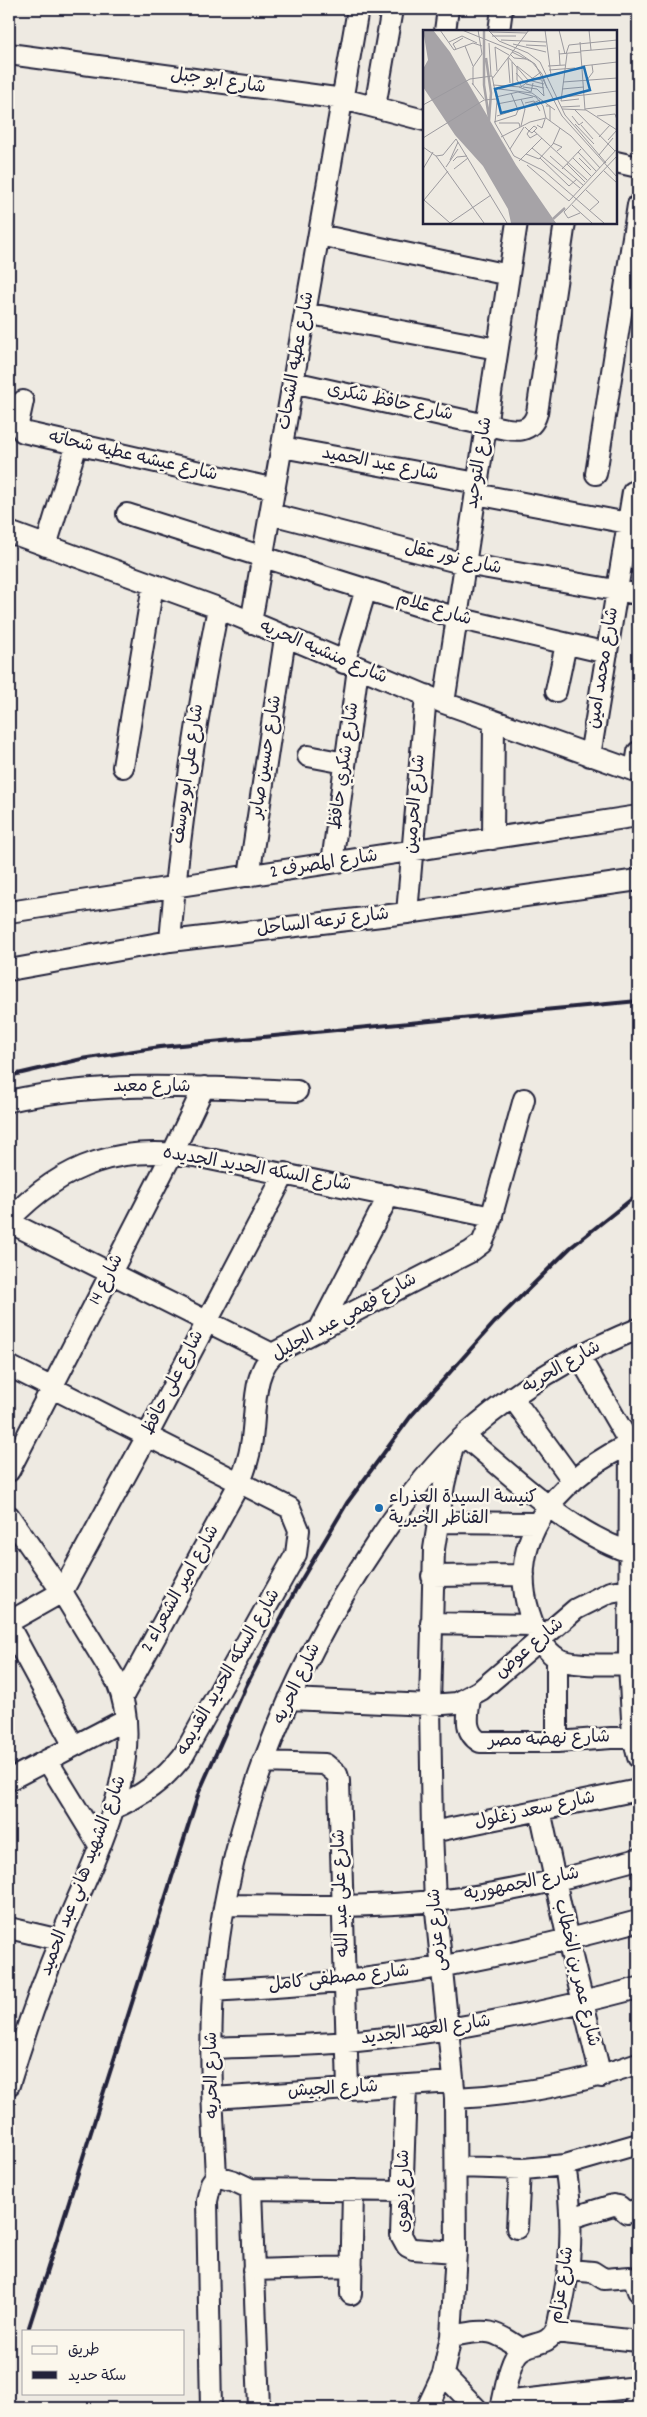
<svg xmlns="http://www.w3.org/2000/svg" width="647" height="2417" viewBox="0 0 647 2417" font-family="Dekko,'Playpen Sans Arabic',sans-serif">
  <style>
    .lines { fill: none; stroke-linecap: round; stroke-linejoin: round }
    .minor-casing { stroke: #22223b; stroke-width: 24 }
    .minor { stroke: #fbf7ec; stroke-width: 20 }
    .rail { stroke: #22223b; stroke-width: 4 }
    .poi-dot { fill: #1f6fb2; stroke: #fbf7ec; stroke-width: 2 }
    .labels { text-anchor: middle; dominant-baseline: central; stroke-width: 5; stroke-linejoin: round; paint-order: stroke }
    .street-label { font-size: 18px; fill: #22223b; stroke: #fbf7ec }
    .poi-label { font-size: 18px; fill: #22223b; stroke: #fbf7ec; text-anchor: start }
    .inset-river { fill: none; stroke: #a6a3a7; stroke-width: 2.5 }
    .inset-road { fill: none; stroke: #9c9a9f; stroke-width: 1 }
    .view { fill: #1f6fb2; fill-opacity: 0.15; stroke: #1f6fb2; stroke-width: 2.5 }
    .inset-edge { fill: none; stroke: #22223b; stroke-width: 2.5 }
  </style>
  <rect width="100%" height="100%" fill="#eeeae2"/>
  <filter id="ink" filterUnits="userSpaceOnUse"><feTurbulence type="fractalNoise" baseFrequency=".02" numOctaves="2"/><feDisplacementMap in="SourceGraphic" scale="10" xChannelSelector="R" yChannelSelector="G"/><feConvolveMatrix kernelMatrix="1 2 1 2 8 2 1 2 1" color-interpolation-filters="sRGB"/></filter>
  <g filter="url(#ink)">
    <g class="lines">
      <defs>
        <path id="minor" d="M 445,31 L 448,9
          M 499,31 L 502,9
          M 9,54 L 343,99 L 424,120
          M 375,107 L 392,9
          M 616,162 L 638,167
          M 319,235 L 509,275
          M 305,313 L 497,349
          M 293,382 L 486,425 C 507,428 530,439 537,413 L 565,222
          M 23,401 L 18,424 L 23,432 L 275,489
          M 282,447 L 477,483
          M 596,474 L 638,205
          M 476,494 L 638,525
          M 127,514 L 457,618 L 607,653
          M 271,514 L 465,564 L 638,594
          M 9,532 L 218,608 L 444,703 L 638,772
          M 46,546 L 77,444
          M 251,623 L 358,9
          M 344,663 L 366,589
          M 556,691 L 566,644
          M 444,703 L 517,222
          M 308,756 L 345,763
          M 590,756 L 633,492
          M 123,767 L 153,585
          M 635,771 L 638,752
          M 493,839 L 494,722
          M 332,863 L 358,668
          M 249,876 L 285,638
          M 9,912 L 638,816
          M 407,913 L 426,695
          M 170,941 C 179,829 196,719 218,608
          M 9,970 L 170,941 L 407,913 L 638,880
          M 9,1101 C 104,1080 200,1087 297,1091
          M 9,1220 C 64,1162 122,1144 200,1157 L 492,1217
          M 9,1222 L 272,1354
          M 319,1330 L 389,1195
          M 579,1356 L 630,1444 L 629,1664 L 633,1737 L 638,1757
          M 9,1366 L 290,1508 L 299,1530 L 296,1554 L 183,1756 C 163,1781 142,1796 112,1809
          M 512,1397 L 573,1481
          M 464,1436 C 517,1479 572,1536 638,1555
          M 638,1440 C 570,1471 504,1529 529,1612 C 534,1628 543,1651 559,1659 C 574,1667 620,1664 638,1664
          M 9,1471 L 173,1152 L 204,1087
          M 9,1516 L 62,1592 L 117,1682 C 150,1761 90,1865 61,1938 C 41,1986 24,2035 9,2085
          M 438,1522 L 536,1523
          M 432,1576 L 524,1575
          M 9,1622 L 62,1592 L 147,1436 L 285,1173
          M 431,1623 L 534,1625
          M 9,1626 L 74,1746
          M 123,1696 L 240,1482 C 245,1470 249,1458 251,1445 C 257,1415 250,1369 278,1351 L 470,1252 L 482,1243 L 488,1229 L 524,1099
          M 470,1698 C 468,1714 463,1732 480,1742 L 557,1742 L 638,1736
          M 289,1699 L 430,1705 L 457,1703 L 481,1690 L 576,1609 L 610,1592 L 638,1587
          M 557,1742 L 557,1659
          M 47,1760 L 99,1845
          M 263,1762 L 325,1764 L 337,1774 L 339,1781 L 348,2089
          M 9,1780 L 126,1719
          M 540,1810 L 568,1940 L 601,2077
          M 432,1832 L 638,1790
          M 225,1905 C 295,1906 364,1908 434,1901 C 503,1895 571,1877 638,1859
          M 9,1928 L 60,1940
          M 213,1991 C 257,1988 302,1986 345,1981 C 444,1970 542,1947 638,1921
          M 211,2048 C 256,2046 302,2046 347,2042 C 446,2033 543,2013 638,1988
          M 406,2086 L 401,2235 L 407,2246 L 413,2249 L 456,2252
          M 213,2098 L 453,2082
          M 455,2098 C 519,2095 578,2085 638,2063
          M 456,2167 L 524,2169 L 565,2165 L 638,2144
          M 216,2176 L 234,2181 L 251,2189 L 402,2191
          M 251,2189 L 259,2408
          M 571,2218 L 613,2205 L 619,2206 L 627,2213 L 635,2210
          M 517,2228 L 520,2169
          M 253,2270 L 352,2267
          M 569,2270 L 593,2272 L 604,2279 L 630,2277 L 634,2280 L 638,2291
          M 351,2294 L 353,2190
          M 555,2332 L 638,2341
          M 451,2336 C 487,2330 490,2327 521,2349
          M 443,2374 L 476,2408
          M 503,2402 L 638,2387
          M 211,2408 L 207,2201 L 211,2183 L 216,2176 C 213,2115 209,2054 213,1993 C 225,1832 286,1677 376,1544 C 402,1505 431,1466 466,1434 C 517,1389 575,1354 638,1329
          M 427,2408 L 443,2374 L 451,2336 L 456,2252 L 455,2098 L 435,1901 L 432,1832 L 430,1705 L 434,1549 L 444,1485 L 452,1450
          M 501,2408 C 505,2394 509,2360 520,2351 C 530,2342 548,2346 555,2331 C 559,2325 559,2316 561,2309 C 573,2261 573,2214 565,2165
          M 633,2408 L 637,2407"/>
      </defs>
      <use href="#minor" class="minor-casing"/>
      <use href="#minor" class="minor"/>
      <path class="rail" d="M 9,1076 L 82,1059 L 160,1047 L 638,1001
        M 29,2327 L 199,1792 L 246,1686 L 296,1589 L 347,1503 L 411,1416 L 494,1323 L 570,1248 L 638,1194"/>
    </g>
  </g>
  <circle class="poi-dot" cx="379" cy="1508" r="5"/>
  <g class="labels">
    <g class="street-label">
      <text transform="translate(218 82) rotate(8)">شارع ابو جبل</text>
      <text transform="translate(297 361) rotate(-80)">شارع عطيه الشحات</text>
      <text transform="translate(390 403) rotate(12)">شارع حافظ شكرى</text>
      <text transform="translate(133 457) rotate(13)">شارع عيشه عطيه شحاته</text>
      <text transform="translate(480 463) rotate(-81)">شارع التوحيد</text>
      <text transform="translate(380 465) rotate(11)">شارع عبد الحميد</text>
      <text transform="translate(453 559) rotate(13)">شارع نور عقل</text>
      <text transform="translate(434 610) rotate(17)">شارع علام</text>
      <text transform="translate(323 653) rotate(23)">شارع منشيه الحريه</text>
      <text transform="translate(604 668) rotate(-81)">شارع محمد امين</text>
      <text transform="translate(267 757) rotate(-81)">شارع حسين صابر</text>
      <text transform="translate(345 766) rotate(-82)">شارع شكري حافظ</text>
      <text transform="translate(189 774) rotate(-82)">شارع على ابو يوسف</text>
      <text transform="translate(416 804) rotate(-85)">شارع الحرمين</text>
      <text transform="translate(324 865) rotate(-9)">شارع المصرف 2</text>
      <text transform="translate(323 923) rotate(-7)">شارع ترعه الساحل</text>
      <text x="152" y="1087">شارع معبد</text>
      <text transform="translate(257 1170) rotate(10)">شارع السكه الحديد الجديده</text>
      <text transform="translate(107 1280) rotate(-63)">شارع 14</text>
      <text transform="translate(345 1318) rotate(-29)">شارع فهمي عبد الجليل</text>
      <text transform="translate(562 1368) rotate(-30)">شارع الحريه</text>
      <text transform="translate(174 1383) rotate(-63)">شارع على حافظ</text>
      <text transform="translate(181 1589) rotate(-61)">شارع امير الشعراء 2</text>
      <text transform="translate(530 1649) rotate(-40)">شارع عوض</text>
      <text transform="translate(229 1673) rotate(-60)">شارع السكه الحديد القديمه</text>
      <text transform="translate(298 1684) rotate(-65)">شارع الحريه</text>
      <text transform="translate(549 1740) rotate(-2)">شارع نهضه مصر</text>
      <text transform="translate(535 1811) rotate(-12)">شارع سعد زغلول</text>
      <text transform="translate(84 1876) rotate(-69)">شارع الشهيد هاني عبد الحميد</text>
      <text transform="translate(522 1885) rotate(-11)">شارع الجمهوريه</text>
      <text transform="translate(342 1893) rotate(-92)">شارع على عبد الله</text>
      <text transform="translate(438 1930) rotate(-94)">شارع عزمى</text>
      <text transform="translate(576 1973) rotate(77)">شارع عمر بن الخطاب</text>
      <text transform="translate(339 1979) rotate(-6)">شارع مصطفى كامل</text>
      <text transform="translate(426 2031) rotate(-8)">شارع العهد الجديد</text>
      <text transform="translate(213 2075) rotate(-91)">شارع الحريه</text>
      <text transform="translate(333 2090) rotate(-3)">شارع الجيش</text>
      <text transform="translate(404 2191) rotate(-90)">شارع زهوى</text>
      <text transform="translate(563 2285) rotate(-81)">شارع عزام</text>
    </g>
    <g class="poi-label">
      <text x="389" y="1498">كنيسة السيدة العذراء<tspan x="389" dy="21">القناطر الخيرية</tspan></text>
    </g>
  </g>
  <g transform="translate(423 30)">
    <rect width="194" height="194" fill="#eeeae2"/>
    <path d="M 0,0 L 10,0 L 27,22 L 93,135 L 133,193 L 88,193 L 85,179 L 60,136 L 32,105 L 0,57 L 0,39 L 5,30 Z" fill="#a6a3a7"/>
    <path class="inset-river" d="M 61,0 L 61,55 L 66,88M 63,28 L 68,63 L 66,91M 130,189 L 142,178"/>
    <path class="inset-road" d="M 17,0 L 31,20 L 50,13 L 59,16M 39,0 L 96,23 L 112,34 L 139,86 L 194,147M 65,0 L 76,11 L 105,23 L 117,32 L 142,85 L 183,133M 122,0 L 128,45M 136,0 L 142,24M 166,0 L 168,20M 67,2 L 104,3M 69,6 L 93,6M 78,10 L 123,12M 26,12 L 39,6 L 54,13M 157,12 L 162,80M 66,13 L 68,46M 90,14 L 123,22M 103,15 L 123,16M 42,16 L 50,36M 72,17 L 74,41M 72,17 L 86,25M 33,19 L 30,14 L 40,8M 136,20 L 137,35M 158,21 L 194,18M 89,22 L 109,32 L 119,44 L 124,58M 87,24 L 91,28 L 103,29M 136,24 L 158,22M 143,24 L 146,15 L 194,10M 85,27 L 105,50 L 121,54M 85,28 L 87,53M 89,32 L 90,57M 125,36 L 142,35M 159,36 L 194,32M 126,40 L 152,38M 93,43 L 103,54 L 121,58M 69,49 L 106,0M 164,50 L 170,42 L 169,35M 140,52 L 194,48M 49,53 L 61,69M 50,55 L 50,37 L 59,24 L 55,0M 70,55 L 98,57 L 118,42M 96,57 L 108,62 L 110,53M 99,57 L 94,50 L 94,36 L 109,48 L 119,50 L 121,66M 100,57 L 114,59 L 121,66M 76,59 L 109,63 L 132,80M 139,59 L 161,57M 88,63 L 95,80M 161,65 L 194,61M 73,67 L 95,62 L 113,67 L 120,76 L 123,88 L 148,106 L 177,138M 139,67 L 161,65M 98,69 L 102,79 L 98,96M 138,71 L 144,24M 138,71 L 156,69M 102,73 L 111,71 L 117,81M 74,74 L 110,67M 0,75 L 47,49 L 69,46 L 74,71 L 72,93 L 91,126 L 121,141 L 181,193M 123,76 L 127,76 L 127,91M 138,77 L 157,76M 139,79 L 163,80 L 194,100 L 185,110M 162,79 L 194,75M 152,80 L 192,121M 74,86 L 92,80M 149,86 L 156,95 L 160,92M 174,86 L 192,84 L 194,90M 71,92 L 93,85 L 95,80 L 117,70M 76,93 L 96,93 L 97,97M 152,94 L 171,114M 114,95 L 119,98 L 122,89M 158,95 L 170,109M 102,97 L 106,101 L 109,103 L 114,98 L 111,96 L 106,101 L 104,104 L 107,108 L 114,104M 111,101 L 164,150M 78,107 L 107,92 L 123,88M 176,107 L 187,95M 0,108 L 61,70 L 73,69M 130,113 L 139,117 L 134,121M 0,117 L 13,126 L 61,193M 109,118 L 157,158M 87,119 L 101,97M 155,122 L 173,141M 103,124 L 116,129 L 130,114 L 137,98M 176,125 L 190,108M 13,126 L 20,125 L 33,109 L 84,193M 127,126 L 160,155M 117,128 L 146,156 L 154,149M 150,128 L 168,146M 156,128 L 168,140M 27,130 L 35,112M 30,131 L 34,127 L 44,126M 96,131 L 119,108M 144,134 L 162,152M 104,135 L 146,171 L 194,119M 23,137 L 35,119M 0,139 L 10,122M 31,139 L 45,128M 139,139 L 158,119M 25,141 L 1,170 L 27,193M 181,141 L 194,153M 163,160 L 176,172 L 166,181M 149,175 L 169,193M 157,183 L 145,188 L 141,182 L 194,126M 27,193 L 68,165"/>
    <path class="view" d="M 161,37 L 167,60 L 78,83 L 72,59 Z"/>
    <rect width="194" height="194" class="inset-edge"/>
  </g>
  <rect width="647" height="2417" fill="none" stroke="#fbf7ec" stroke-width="30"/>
  <rect x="15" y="15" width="617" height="2387" fill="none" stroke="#22223b" stroke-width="2" filter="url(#ink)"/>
  <rect x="22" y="2330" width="162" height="65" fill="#fbf7ec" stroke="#a4a2a5"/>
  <rect x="32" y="2346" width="25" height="8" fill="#fbf7ec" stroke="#a4a2a5"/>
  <text x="68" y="2354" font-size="15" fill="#22223b">طريق</text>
  <rect x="32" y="2371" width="25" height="8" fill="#22223b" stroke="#a4a2a5"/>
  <text x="68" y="2380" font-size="15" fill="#22223b">سكة حديد</text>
</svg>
